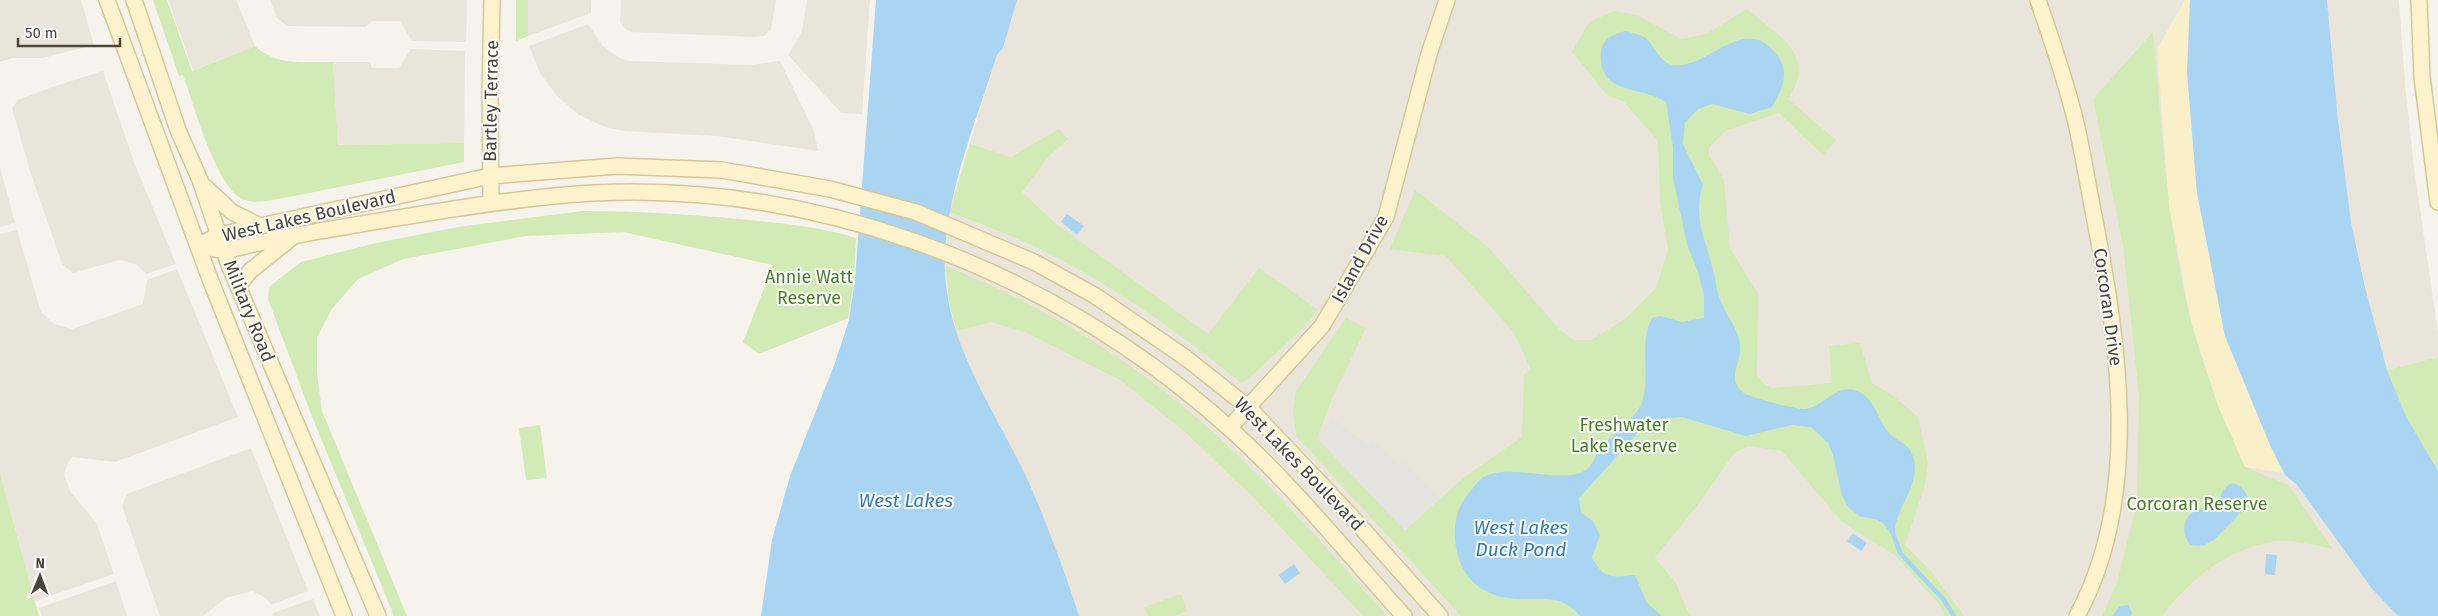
<svg xmlns="http://www.w3.org/2000/svg" width="2438" height="616" viewBox="0 0 2438 616" font-family="'Fira Sans',sans-serif">
  <style>
    .residential { fill: #eae5da }
    .green { fill: #d2eab5 }
    .sand { fill: #f9efc9 }
    .parking { fill: #e5e3e0 }
    .water { fill: #a9d4f2 }
    .lines { fill: none; stroke-linecap: round; stroke-linejoin: round }
    .stream { stroke: #a9d4f2; stroke-width: 4.5 }
    .secondary-casing { stroke: #d6c79b; stroke-width: 18 }
    .secondary { stroke: #fff3cd; stroke-width: 15 }
    .labels { text-anchor: middle; dominant-baseline: central; stroke-width: 4; stroke-linejoin: round; paint-order: stroke }
    .street-label { font-size: 18px; fill: #4b4439; stroke: #fff }
    .park-label { font-size: 18px; fill: #4a7f2a; stroke: #fff }
    .water-label { font-size: 19px; font-style: italic; fill: #2e7ab2; stroke: #fff }
  </style>
  <rect width="100%" height="100%" fill="#f6f3ec"/>
  <path class="residential" d="M 0,0 L 81,0 L 94,45 L 43,58 L 12,58 L 0,62 Z
    M 168,0 L 236,0 L 255,46 L 193,70 Z
    M 270,0 L 467,0 L 466,42 L 412,41 L 400,21 L 372,21 L 366,27 L 287,26 L 277,18 Z
    M 528,0 L 591,0 L 591,13 L 528,36 Z
    M 621,0 L 776,0 L 771,29 L 764,36 L 754,37 L 632,32 L 625,29 L 620,22 Z
    M 807,0 L 870,0 L 862,114 L 841,113 L 788,55 L 802,31 Z
    M 1017,0 L 2190,0 L 2187,72 L 2285,475 L 2297,485 L 2373,590 L 2398,616 L 1079,616 L 1029,484 L 970,371 L 956,333 L 950,306 L 945,271 L 950,208 L 997,55 L 1003,48 Z
    M 2327,0 L 2399,0 L 2405,85 L 2414,168 L 2438,332 L 2438,357 L 2387,370 L 2370,308 L 2351,222 L 2340,142 Z
    M 588,24 L 603,46 L 620,58 L 630,61 L 750,65 L 780,61 L 814,131 L 818,151 L 717,136 L 624,131 L 605,127 L 579,115 L 557,96 L 540,73 L 529,46 Z
    M 411,49 L 465,51 L 464,143 L 338,145 L 333,62 L 370,62 L 372,68 L 399,68 Z
    M 103,71 L 134,162 L 176,264 L 146,274 L 136,264 L 120,260 L 73,273 L 62,264 L 30,171 L 12,108 L 18,100 L 55,86 Z
    M 0,167 L 15,223 L 0,227 Z
    M 17,230 L 41,312 L 54,324 L 72,329 L 143,304 L 147,280 L 177,269 L 238,417 L 115,462 L 72,457 L 69,461 L 64,474 L 70,491 L 97,524 L 114,574 L 35,601 L 0,473 L 0,234 Z
    M 251,448 L 308,591 L 271,605 L 266,598 L 252,591 L 226,598 L 203,616 L 160,616 L 122,506 L 127,494 Z
    M 116,581 L 127,616 L 42,616 L 39,608 Z
    M 313,599 L 320,616 L 272,616 L 273,613 Z"/>
  <path class="green" d="M 153,0 L 167,0 L 192,71 L 255,46 C 276,66 305,62 333,62 L 338,145 L 464,143 L 464,162 L 284,198 C 270,200 252,206 239,197 C 214,179 194,105 183,75 L 179,76 Z
    M 516,0 L 528,0 L 528,36 L 516,41 Z
    M 1747,9 C 1778,36 1818,54 1788,99 L 1836,140 L 1823,155 L 1779,113 L 1725,131 L 1709,148 L 1709,155 L 1724,180 L 1730,248 L 1758,294 L 1757,375 L 1764,384 L 1772,388 L 1832,383 L 1829,346 L 1860,343 L 1872,383 L 1892,395 L 1918,417 L 1928,463 L 1925,485 L 1905,545 L 1931,571 L 1964,616 L 1944,616 L 1944,610 L 1896,556 L 1841,521 L 1782,451 L 1749,446 L 1734,453 L 1700,502 L 1655,558 L 1676,583 L 1687,610 L 1692,616 L 1461,616 L 1297,437 L 1293,413 L 1296,391 L 1346,318 L 1366,328 L 1331,401 L 1317,438 L 1405,530 L 1467,475 L 1522,437 L 1524,374 L 1531,370 L 1514,333 L 1446,256 L 1390,249 L 1415,190 L 1489,248 L 1559,329 L 1574,340 L 1591,340 L 1625,319 L 1656,288 L 1668,250 L 1660,201 L 1658,141 L 1624,102 L 1607,95 L 1572,52 L 1589,22 L 1614,11 L 1637,15 L 1681,39 L 1706,34 Z
    M 2153,32 C 2162,129 2167,227 2191,321 C 2204,372 2224,420 2245,467 L 2288,485 L 2333,549 C 2317,546 2290,539 2275,541 C 2227,549 2191,578 2162,616 L 2102,616 L 2117,583 L 2137,503 L 2139,395 L 2123,245 L 2093,99 Z
    M 1059,129 L 1068,139 L 1049,156 L 1022,192 L 1056,224 L 1208,334 L 1259,268 L 1318,310 L 1302,329 L 1248,379 L 1241,383 C 1183,335 1119,290 1052,255 C 1019,238 984,225 950,212 L 970,144 L 1011,157 Z
    M 582,211 C 635,211 686,214 739,219 C 779,223 817,226 856,238 L 854,279 L 848,318 L 759,354 L 743,342 L 773,265 L 623,232 L 526,236 L 403,259 L 358,279 L 332,309 L 317,337 L 317,373 L 322,411 L 407,616 L 394,616 L 311,414 L 268,299 L 269,287 L 301,262 L 376,243 L 458,227 Z
    M 946,266 C 1044,306 1136,362 1215,434 C 1277,490 1332,554 1387,616 L 1363,616 L 1253,497 L 1186,433 L 1122,381 L 1025,332 L 991,322 L 957,331 L 950,306 Z
    M 2438,357 L 2438,471 L 2406,416 L 2387,370 Z
    M 540,425 L 547,478 L 526,480 L 519,428 Z
    M 0,473 L 39,616 L 0,616 Z
    M 1181,594 L 1187,611 L 1174,616 L 1148,616 L 1144,607 Z"/>
  <path class="sand" d="M 2185,0 L 2190,0 L 2187,72 L 2197,193 L 2225,336 L 2270,445 L 2284,473 L 2245,467 L 2218,406 L 2191,322 L 2169,206 L 2157,49 Z"/>
  <path class="parking" d="M 1332,419 L 1346,428 L 1366,445 L 1373,439 L 1399,465 L 1403,462 L 1439,499 L 1405,531 L 1317,438 Z"/>
  <path class="water" d="M 876,0 L 1017,0 L 1003,48 L 997,55 C 976,122 942,202 945,272 C 949,352 998,414 1030,485 C 1048,527 1065,572 1079,616 L 761,616 L 772,540 L 790,476 L 835,363 L 849,320 L 855,279 Z
    M 2190,0 L 2327,0 L 2338,120 L 2351,222 L 2365,287 L 2387,370 L 2406,416 L 2438,471 L 2438,616 L 2398,616 L 2373,590 L 2297,485 L 2285,475 L 2270,445 L 2225,336 L 2197,193 L 2187,72 Z
    M 1626,31 C 1631,33 1639,34 1644,37 C 1655,44 1659,63 1673,65 C 1709,70 1746,8 1779,58 C 1790,74 1781,92 1772,107 L 1750,114 L 1712,104 L 1698,109 L 1685,123 L 1683,144 L 1703,185 C 1692,216 1706,240 1713,270 C 1716,279 1716,290 1720,299 C 1725,314 1738,328 1740,344 C 1743,363 1724,378 1744,393 C 1752,398 1798,410 1806,409 C 1827,405 1838,380 1861,393 C 1877,402 1879,425 1892,436 C 1898,441 1905,443 1910,450 C 1927,481 1894,506 1895,533 L 1891,534 L 1883,523 L 1876,519 L 1861,517 L 1849,508 L 1842,496 L 1833,455 L 1828,443 L 1811,427 L 1792,425 L 1746,436 L 1682,417 L 1658,419 L 1646,424 L 1579,498 L 1581,513 L 1593,521 L 1600,535 L 1592,558 C 1605,580 1612,577 1635,575 L 1647,603 L 1662,616 L 1580,616 C 1553,581 1513,616 1474,583 C 1464,573 1458,561 1456,547 C 1453,530 1455,511 1466,497 C 1471,491 1475,484 1481,479 C 1507,459 1572,490 1590,466 C 1594,461 1596,455 1599,450 C 1612,434 1639,417 1643,399 C 1650,373 1639,342 1652,318 L 1660,316 L 1682,322 L 1704,318 L 1704,296 L 1698,272 L 1687,244 L 1673,178 L 1673,147 L 1666,102 C 1640,85 1598,96 1601,52 C 1603,38 1614,34 1626,31 Z
    M 1067,214 L 1084,226 L 1077,235 L 1061,222 Z
    M 2233,483 L 2240,486 L 2247,495 L 2244,509 L 2216,538 L 2203,546 L 2190,545 C 2180,530 2182,514 2202,508 C 2205,507 2210,508 2213,506 C 2223,498 2220,488 2233,483 Z
    M 1853,533 L 1867,543 L 1861,551 L 1847,541 Z
    M 2266,554 L 2277,555 L 2275,575 L 2265,574 Z
    M 1294,564 L 1300,573 L 1285,584 L 1279,575 Z
    M 2128,605 L 2132,613 L 2131,616 L 2112,616 L 2120,606 Z"/>
  <g class="lines">
    <path class="stream" d="M 1893,533 L 1900,553 L 1943,599 L 1954,616"/>
    <defs>
      <path id="secondary" d="M 107,0 L 210,279 L 344,616
        M 134,0 L 178,130 L 200,180 L 229,265 L 378,616
        M 2038,0 C 2052,41 2066,81 2076,123 C 2083,154 2088,185 2094,216 C 2119,343 2142,496 2077,616
        M 2419,0 L 2422,77 L 2438,202
        M 205,187 L 232,212 L 260,226
        M 491,202 L 490,91 L 492,0
        M 198,246 L 219,235 L 490,176 L 617,166 L 722,170 L 830,189 L 916,212 L 1034,262 L 1094,295 L 1186,358 L 1249,408 L 1351,516 L 1440,616
        M 198,246 C 207,247 217,250 225,250 C 236,249 248,245 259,243 C 279,238 299,235 319,231 C 397,218 475,204 554,196 C 799,172 1046,264 1228,427 C 1292,484 1347,553 1404,616
        M 238,286 L 250,271 L 294,236
        M 1229,428 L 1322,326 L 1386,217 L 1429,54 L 1447,0"/>
    </defs>
    <use href="#secondary" class="secondary-casing"/>
    <use href="#secondary" class="secondary"/>
  </g>
  <g class="labels">
    <g class="street-label">
      <text transform="translate(491 101) rotate(-89)">Bartley Terrace</text>
      <text transform="translate(309 216) rotate(-13)">West Lakes Boulevard</text>
      <text transform="translate(1360 259) rotate(-61)">Island Drive</text>
      <text transform="translate(2108 307) rotate(82)">Corcoran Drive</text>
      <text transform="translate(249 311) rotate(68)">Military Road</text>
      <text transform="translate(1299 464) rotate(46)">West Lakes Boulevard</text>
    </g>
    <g class="park-label">
      <text x="809" y="277">Annie Watt<tspan x="809" dy="21">Reserve</tspan></text>
      <text x="1624" y="425">Freshwater<tspan x="1624" dy="21">Lake Reserve</tspan></text>
      <text x="2197" y="504">Corcoran Reserve</text>
    </g>
    <g class="water-label">
      <text x="906" y="500">West Lakes</text>
      <text x="1521" y="527">West Lakes<tspan x="1521" dy="22">Duck Pond</tspan></text>
    </g>
  </g>
  <g transform="translate(40 576) rotate(1)" stroke="#ffffff" stroke-width="4" paint-order="stroke">
  <path d="M0-4L9 19L0 12L-9 19Z" fill="#4b4439"/>
  <text y="-8" font-size="14" font-weight="bold" text-anchor="middle" fill="#4b4439">N</text>
  </g>
  <path d="M18 38v8h102v-8" fill="none" stroke="#4b4439" stroke-width="2.5"/>
  <text x="25" y="38" font-size="15" fill="#4b4439" stroke="#ffffff" stroke-width="4" paint-order="stroke">50 m</text>
</svg>
